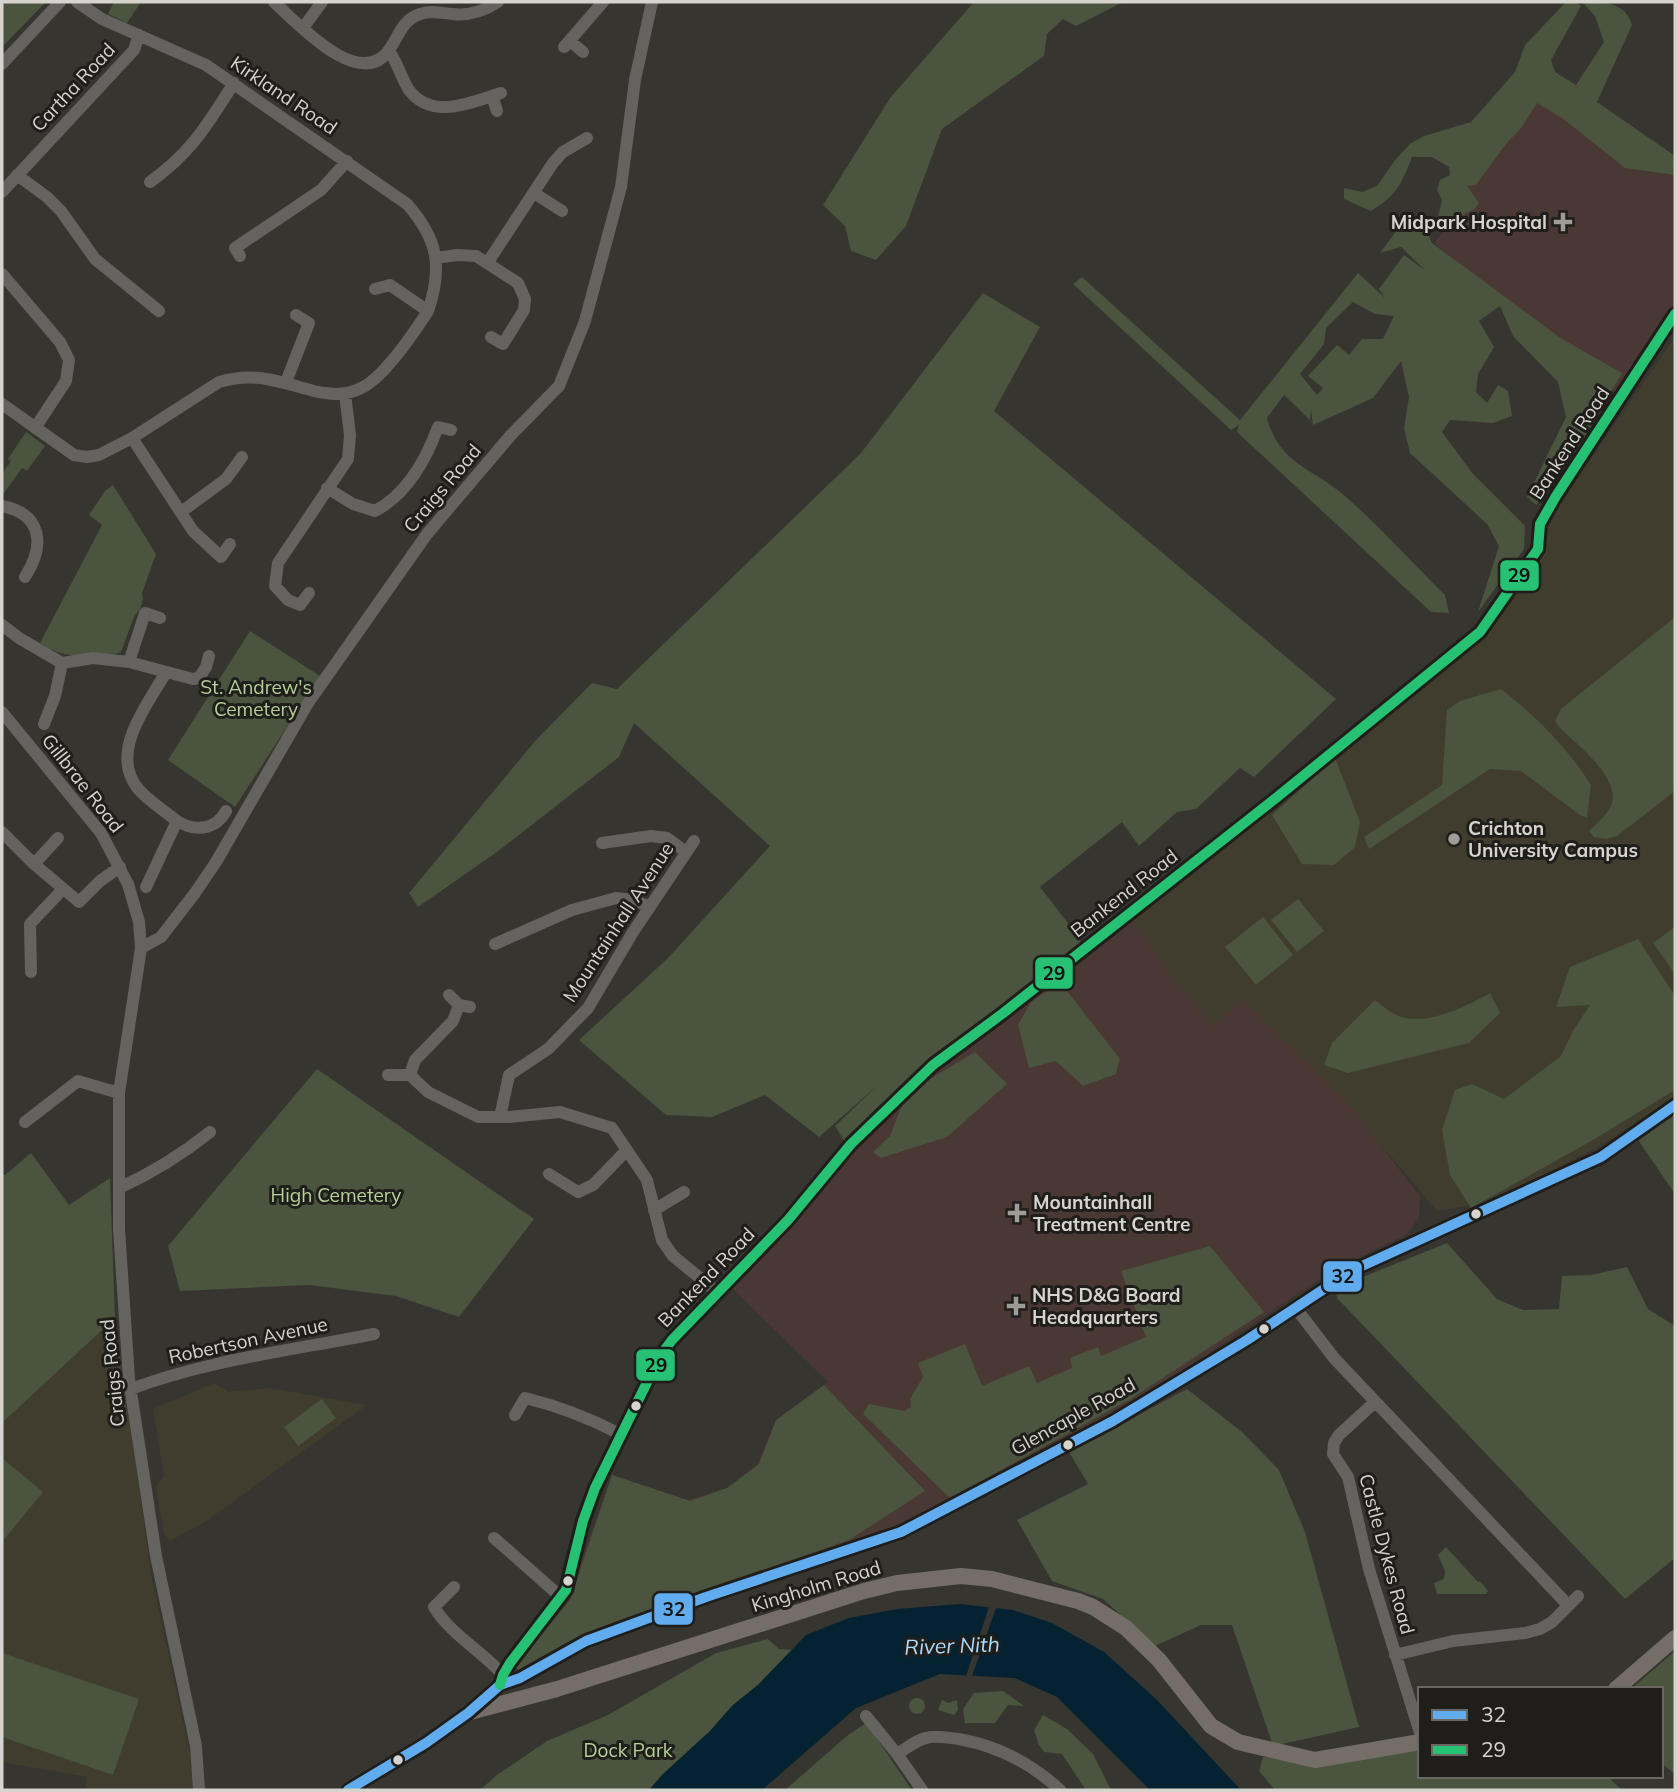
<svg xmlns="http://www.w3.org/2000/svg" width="1677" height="1792" viewBox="0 0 1677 1792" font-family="Mulish,sans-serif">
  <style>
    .built { fill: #403d2e }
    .medical { fill: #4a3835 }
    .green { fill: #4a543e; fill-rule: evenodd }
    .water { fill: #052233 }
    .pier { fill: #363530 }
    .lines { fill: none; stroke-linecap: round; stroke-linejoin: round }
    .minor { stroke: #646360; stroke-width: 12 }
    .major { stroke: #756d68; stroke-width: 16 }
    .bus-1-casing { stroke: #1f1e1a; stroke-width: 16 }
    .bus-2-casing { stroke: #1f1e1a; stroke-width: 16 }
    .bus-1 { stroke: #60acee; stroke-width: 10 }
    .bus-2 { stroke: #26c172; stroke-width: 10 }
    .poi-dot { fill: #9d9c97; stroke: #1f1e1a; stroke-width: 2.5 }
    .bus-dot { fill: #d5d4ce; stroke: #1f1e1a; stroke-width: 2.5 }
    .labels { text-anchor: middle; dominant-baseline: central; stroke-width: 6; stroke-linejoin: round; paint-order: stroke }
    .street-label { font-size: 19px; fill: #d5d4ce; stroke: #1f1e1a }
    .poi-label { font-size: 19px; font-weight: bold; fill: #d5d4ce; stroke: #1f1e1a; text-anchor: start }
    .park-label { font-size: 19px; fill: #b6d197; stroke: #1f1e1a }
    .water-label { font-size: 21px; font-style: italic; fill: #abdbfb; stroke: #1f1e1a }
    .line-badge { stroke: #1f1e1a; stroke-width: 2.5 }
    .pale-badge-label { font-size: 19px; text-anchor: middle; font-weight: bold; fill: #111 }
  </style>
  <rect width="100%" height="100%" fill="#363530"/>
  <path class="built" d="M 1675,337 L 1675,1097 L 1596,1148 L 1490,1202 L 1437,1211 L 1351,1110 L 1259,1182 L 1132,920 L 1476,645 L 1530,567 L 1556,509 Z
    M 115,1318 L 151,1574 L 190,1753 L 193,1790 L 85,1790 L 87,1777 L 2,1762 L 2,1423 Z
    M 214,1383 L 228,1392 L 269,1388 L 367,1405 L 205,1522 L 170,1541 L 164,1534 L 156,1486 L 164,1476 L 153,1409 Z"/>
  <path class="medical" d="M 1553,73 L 1675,158 L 1675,305 L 1616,392 L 1434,243 L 1469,201 L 1457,189 Z
    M 1132,917 L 1173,979 L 1214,1026 L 1243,999 L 1349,1104 L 1420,1196 L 1419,1216 L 1412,1228 L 1403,1237 L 1371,1251 L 1323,1277 L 1138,1400 L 866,1541 L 519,1671 L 515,1666 L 567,1602 L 612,1475 L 688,1500 L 727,1488 L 757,1465 L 776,1420 L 828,1382 L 730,1286 L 870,1130 L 927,1079 L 995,1027 L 1058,971 Z"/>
  <path class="green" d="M 2,2 L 46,2 L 2,47 L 2,51 Z
    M 114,2 L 141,2 L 127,23 L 108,14 Z
    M 974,2 L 1123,2 L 1076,26 L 1063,19 L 1047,34 L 1044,56 L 942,129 L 906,226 L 876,260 L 851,251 L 845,226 L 823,205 L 890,98 Z
    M 1566,2 L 1576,2 L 1581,6 L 1551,60 L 1555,72 L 1576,85 L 1604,42 L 1595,16 L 1582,2 C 1603,2 1625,1 1632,25 L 1597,102 L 1675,156 L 1675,175 L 1625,168 L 1562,118 L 1537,103 L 1522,127 L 1506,144 L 1476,185 L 1467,186 L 1479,203 L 1475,209 L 1447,223 L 1438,217 L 1442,200 L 1437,190 L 1440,180 L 1450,175 L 1449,167 L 1432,157 L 1412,157 C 1401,185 1397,195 1371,211 L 1344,199 L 1344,188 L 1362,192 L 1377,186 L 1395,160 L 1410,144 L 1424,136 L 1471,122 L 1515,72 L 1525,45 Z
    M 1422,221 L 1432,243 L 1562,339 L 1622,373 L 1574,455 L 1536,505 L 1527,497 L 1566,417 L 1558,382 L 1513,336 L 1500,306 L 1479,321 L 1494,347 L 1478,374 L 1476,392 L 1487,403 L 1498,385 L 1508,391 L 1512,416 L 1493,423 L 1450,420 L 1442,432 L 1473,474 L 1525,526 L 1524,549 L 1478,612 L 1499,546 L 1487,524 L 1410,453 L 1404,428 L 1409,397 L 1401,361 L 1373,398 L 1313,425 L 1311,410 L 1310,420 L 1284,395 L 1267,418 C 1279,464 1313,468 1345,496 C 1380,527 1412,562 1445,595 L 1449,613 L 1431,612 L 1237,432 L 1239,425 L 1231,430 L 1073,284 L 1082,277 L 1240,420 L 1358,273 L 1385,298 L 1379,289 L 1404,255 L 1426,271 L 1401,247 L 1380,253 L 1402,223 ZM 1353,302 L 1375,314 L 1394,316 L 1383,339 L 1362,339 L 1349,355 L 1337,345 L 1308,376 L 1323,388 L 1317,395 L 1300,374 L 1324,344 L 1326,328 Z
    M 983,293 L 1040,327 L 994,411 L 1336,699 L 1254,777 L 1240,768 L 1196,809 L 1177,812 L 1139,846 L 1122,822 L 1040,887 L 1074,931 L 1082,945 L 918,1071 L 846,1144 L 835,1126 L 878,1085 L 819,1137 L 765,1095 L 712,1117 L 666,1115 L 579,1040 L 668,958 L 770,846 L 634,723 L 619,757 L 497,852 L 418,907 L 409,893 L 536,740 L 592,683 L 617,689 L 861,453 Z
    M 26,432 L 45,446 L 27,471 L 22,468 L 2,496 L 2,474 L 11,461 L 8,459 Z
    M 113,485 L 156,554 L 142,593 L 143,599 L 140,609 L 134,617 L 121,652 L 115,654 C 81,652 71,663 40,643 L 102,525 L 89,515 L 105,491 Z
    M 1675,617 L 1675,791 L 1617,836 L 1606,839 L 1594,837 L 1589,831 C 1597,823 1606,816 1611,806 C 1622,778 1577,745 1559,727 L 1555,721 L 1561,709 Z
    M 250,631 L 320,676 L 235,807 L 168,760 Z
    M 1501,689 C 1536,716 1567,747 1591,785 L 1587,818 L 1580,815 L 1521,771 L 1490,769 L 1369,849 L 1364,837 L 1442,785 L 1447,710 L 1460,701 Z
    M 1335,758 L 1360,822 L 1355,847 L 1334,865 L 1302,864 L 1272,815 Z
    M 1298,899 L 1324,931 L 1297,952 L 1271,920 Z
    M 1263,917 L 1293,955 L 1256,985 L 1225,947 Z
    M 1675,927 L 1675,974 L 1653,943 Z
    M 1638,939 L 1675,996 L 1675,1090 L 1593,1140 L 1471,1208 L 1450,1175 L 1442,1130 L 1455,1090 L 1472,1084 L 1504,1099 L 1561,1056 L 1573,1031 L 1590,1005 L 1556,1007 L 1570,967 Z
    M 1060,982 L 1120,1059 L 1116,1074 L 1083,1086 L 1056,1061 L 1029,1068 L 1018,1025 L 1031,1002 Z
    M 1490,993 L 1500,1013 L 1469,1043 L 1348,1073 L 1324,1065 L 1332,1043 L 1375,1000 C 1382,1005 1390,1013 1399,1016 C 1425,1027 1468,1006 1490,993 Z
    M 975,1052 L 1007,1084 L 947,1137 L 881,1158 L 873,1152 L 890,1136 L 900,1110 L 910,1091 Z
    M 317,1069 L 534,1219 L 459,1317 L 396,1296 L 309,1285 L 180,1291 L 168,1246 Z
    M 1675,1105 L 1675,1194 L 1634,1134 Z
    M 31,1153 L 69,1205 L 110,1178 L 115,1318 L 2,1423 L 2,1174 L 5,1175 Z
    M 1447,1243 L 1497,1299 L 1523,1310 L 1559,1309 L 1562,1276 L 1591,1275 L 1627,1267 L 1648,1309 L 1675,1326 L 1675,1558 L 1625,1599 L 1337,1298 L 1334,1282 L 1351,1271 L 1355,1280 Z
    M 1210,1246 L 1264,1312 L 1129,1400 L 950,1498 L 863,1414 L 869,1404 L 904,1411 L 911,1407 L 910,1399 L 923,1377 L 918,1363 L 965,1344 L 982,1386 L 1029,1366 L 1037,1383 L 1072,1368 L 1070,1358 L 1098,1347 L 1101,1356 L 1146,1337 L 1121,1271 Z
    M 824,1385 L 925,1491 L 849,1540 L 596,1629 L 518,1670 L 515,1667 L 570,1600 L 612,1475 L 690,1501 L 727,1488 L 759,1464 L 776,1420 Z
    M 1187,1389 L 1242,1432 L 1279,1470 L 1305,1532 L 1359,1727 L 1273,1746 L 1232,1625 L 1201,1625 L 1155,1646 L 1103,1599 L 1052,1581 L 1017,1520 L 1088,1484 L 1069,1452 Z
    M 322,1399 L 336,1418 L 298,1446 L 284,1427 Z
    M 2,1458 L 43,1492 L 2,1542 Z
    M 1446,1547 L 1478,1582 L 1480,1581 L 1488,1591 L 1486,1594 L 1437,1594 L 1434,1583 L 1444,1579 L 1445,1571 L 1438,1555 Z
    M 768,1639 L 779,1649 L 792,1650 L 758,1685 L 733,1705 L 710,1731 L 662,1775 L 649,1790 L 480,1790 L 497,1775 L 547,1741 L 608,1715 L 716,1653 Z
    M 1675,1651 L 1675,1774 L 1661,1763 L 1661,1689 L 1631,1689 Z
    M 2,1653 L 139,1699 L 113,1775 L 2,1737 Z
    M 1003,1691 L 1024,1706 L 1008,1705 L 995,1723 L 965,1723 L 963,1709 L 974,1693 Z
    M909 1706a8 8 0 1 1 16 0a8 8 0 1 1-16 0Z
    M 942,1700 L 948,1703 L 957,1700 L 958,1710 L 954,1715 L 938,1710 Z
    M 1043,1715 L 1067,1729 L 1093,1754 L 1111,1790 L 1086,1790 L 1062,1754 L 1044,1752 L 1039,1745 L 1034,1730 Z
    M 866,1723 L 912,1790 L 785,1790 L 848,1735 Z
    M 1420,1745 L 1420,1776 L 1607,1776 L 1622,1790 L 1275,1790 L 1259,1771 L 1263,1757 L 1312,1764 Z"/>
  <path class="water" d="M 960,1604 L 1013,1610 L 1052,1623 L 1104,1652 L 1156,1699 L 1241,1790 L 1150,1790 L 1057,1697 L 1015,1678 L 940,1674 L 856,1708 L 762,1790 L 649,1790 L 662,1775 L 710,1731 L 733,1705 L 758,1685 L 806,1635 L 849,1618 L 897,1609 Z"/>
  <path class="pier" d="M 990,1604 L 997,1605 L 971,1679 L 965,1679 Z"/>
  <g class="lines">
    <path class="minor" d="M 77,2 L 102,19 L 206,65 L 407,204 C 438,239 443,267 428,311
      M 274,2 C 297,23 360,92 389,50 C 399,36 402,20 420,14 C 431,10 441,13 452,14 C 468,16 484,11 498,2
      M 303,28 L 322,2
      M 570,41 L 583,52
      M 564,47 L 603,2
      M 389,51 C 398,63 401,78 409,90 C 432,121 472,102 501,93
      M 2,64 L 60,2
      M 492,96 L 497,111
      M 17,175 L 47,197 L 61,211 L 95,259 L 159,311
      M 150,182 C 192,152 207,125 234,83
      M 2,192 L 134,50 L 139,35
      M 534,193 L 562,211
      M 240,256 L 235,248 L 321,190 L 347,161
      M 436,258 L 457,255 L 476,256 L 518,283 L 525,299 L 524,310 L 503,344 L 491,337
      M 488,262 L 553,163 L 563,152 L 587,138
      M 2,274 L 60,342 L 69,360 L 66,381 L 35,428
      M 286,382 L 309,323 L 296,315
      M 2,404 L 74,455 L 87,457 L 99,455 L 132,438 L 219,382 C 256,371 279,382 314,391 C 357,402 375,382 400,351 C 410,338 419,325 428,311 L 390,285 L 375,289
      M 132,438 L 193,531 L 221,557 L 230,544
      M 327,488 L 353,504 L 375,511 C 407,494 426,460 438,427 L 451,430
      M 2,506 C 43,514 45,546 25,577
      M 181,512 L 226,479 L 242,457
      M 309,593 L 300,605 L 288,600 L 275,586 L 278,563 L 348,459 L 350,435 L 345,394
      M 2,625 L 19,638 L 62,663 L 93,658 L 129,662 L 193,679 L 199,678 L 206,667 L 209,656
      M 129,662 L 145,613 L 160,618
      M 2,712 L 101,833 L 128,884 L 139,922 L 141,948 L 119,1093 L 119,1229 L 129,1379 L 156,1556 L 196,1746 L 199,1790
      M 44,724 L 55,696 L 62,663
      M 177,821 C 195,832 216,830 226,811
      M 2,832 L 34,864 L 79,902 L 100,881 L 120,867
      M 602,843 L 651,836 L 667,838 L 686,852
      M 34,864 L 58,838
      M 146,887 L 177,821 C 164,810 146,800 136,786 C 110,749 149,703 166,672
      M 495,944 L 572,910 L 616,898 L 633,900 L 650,907
      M 141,948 L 161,937 L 195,893 L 216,862 L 308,703 L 427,534 L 511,435 L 559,386 L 585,321 L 621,187 L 635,80 L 652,2
      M 31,972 L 30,924 L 63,889
      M 449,995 L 459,1005 L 470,1007
      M 388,1075 L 410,1075 L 428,1092 L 478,1117 L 509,1117 L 560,1112 L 612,1128 L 647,1180 L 662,1240 L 673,1256 L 717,1292
      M 410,1075 L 415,1060 L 453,1021 L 459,1005
      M 500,1117 L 509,1075 L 548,1049 L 588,1008 L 633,932 L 694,841
      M 25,1122 L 78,1081 L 119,1093
      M 549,1174 L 578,1192 L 593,1185 L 627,1150
      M 119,1188 C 154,1172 180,1156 210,1132
      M 654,1210 L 684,1192
      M 1295,1307 L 1334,1358 L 1568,1605
      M 131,1389 C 208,1360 293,1350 374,1334
      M 1375,1402 L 1339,1435 L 1334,1443 L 1333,1454 L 1348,1477 L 1369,1569 L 1420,1733
      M 515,1415 L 525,1398 C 559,1406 589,1418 620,1434
      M 494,1538 L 562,1598
      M 454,1587 L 434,1607 C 450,1634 482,1651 503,1675
      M 1395,1655 L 1453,1641 L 1525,1633 L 1540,1629 L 1552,1622 L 1578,1596
      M 500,1685 L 503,1675 L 510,1663 L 566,1590 L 583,1521 L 595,1488 L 660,1356 L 672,1340 L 788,1220 L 851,1144 L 933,1065 L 1002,1014 L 1276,798 L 1480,632 L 1538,549 L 1540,524 L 1556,496 L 1675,314
      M 866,1716 L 897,1754 L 922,1790
      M 897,1754 C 906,1749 916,1740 926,1738 C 935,1735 949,1738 959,1739 C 998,1746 1031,1763 1060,1790"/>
    <path class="major" d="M 1616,1689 L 1675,1638
      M 470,1712 L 557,1689 L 864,1591 L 897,1583 L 961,1576 L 992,1579 L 1078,1601 L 1093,1607 L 1126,1628 L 1159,1660 L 1211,1726 L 1238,1742 L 1315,1760 L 1420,1742
      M 348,1790 L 426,1743 L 468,1713 L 500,1685 L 520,1678 L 586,1641 L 706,1597 L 901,1532 L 1113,1421 L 1247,1340 L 1351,1271 L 1601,1157 L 1675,1105"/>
    <defs>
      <path id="bus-1" d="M 348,1790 L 426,1743 L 468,1713 L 500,1685 L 520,1678 L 586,1641 L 706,1597 L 901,1532 L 1113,1421 L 1247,1340 L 1351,1271 L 1601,1157 L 1675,1105"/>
      <path id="bus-2" d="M 500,1685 L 503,1675 L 510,1663 L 566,1590 L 583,1521 L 595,1488 L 660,1356 L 672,1340 L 788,1220 L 851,1144 L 933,1065 L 1002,1014 L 1276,798 L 1480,632 L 1538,549 L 1540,524 L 1556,496 L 1675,314"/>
    </defs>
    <use href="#bus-1" class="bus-1-casing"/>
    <use href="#bus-2" class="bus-2-casing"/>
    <use href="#bus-1" class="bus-1"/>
    <use href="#bus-2" class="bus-2"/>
  </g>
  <g class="poi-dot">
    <path d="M1559.5 211.5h7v7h7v7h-7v7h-7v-7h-7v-7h7z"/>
    <circle cx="1454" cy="839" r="7"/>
    <path d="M1013.5 1202.5h7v7h7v7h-7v7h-7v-7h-7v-7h7z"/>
    <path d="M1012.5 1295.5h7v7h7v7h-7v7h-7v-7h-7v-7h7z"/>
  </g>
  <g class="bus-dot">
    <circle cx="1476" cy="1214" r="6"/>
    <circle cx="1264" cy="1329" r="6"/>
    <circle cx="636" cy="1406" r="6"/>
    <circle cx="1068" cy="1445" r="6"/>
    <circle cx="568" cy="1581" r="6"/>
    <circle cx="398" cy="1760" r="6"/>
  </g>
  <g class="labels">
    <g class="street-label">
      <text transform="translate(73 87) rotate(-47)">Cartha Road</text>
      <text transform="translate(284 95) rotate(34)">Kirkland Road</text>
      <text transform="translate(1569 443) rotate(-57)">Bankend Road</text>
      <text transform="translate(442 488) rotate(-50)">Craigs Road</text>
      <text transform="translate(83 783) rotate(52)">Gillbrae Road</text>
      <text transform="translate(1124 893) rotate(-38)">Bankend Road</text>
      <text transform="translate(618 922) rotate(-57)">Mountainhall Avenue</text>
      <text transform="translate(706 1277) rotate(-46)">Bankend Road</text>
      <text transform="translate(248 1340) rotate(-12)">Robertson Avenue</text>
      <text transform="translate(112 1373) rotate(-96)">Craigs Road</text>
      <text transform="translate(1073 1416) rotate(-29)">Glencaple Road</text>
      <text transform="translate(1387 1554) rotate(75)">Castle Dykes Road</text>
      <text transform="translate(816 1586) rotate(-17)">Kingholm Road</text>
    </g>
    <g class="poi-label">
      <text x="1547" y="222" text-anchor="end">Midpark Hospital</text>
      <text x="1468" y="828">Crichton<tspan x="1468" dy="22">University Campus</tspan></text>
      <text x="1033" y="1202">Mountainhall<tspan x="1033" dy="22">Treatment Centre</tspan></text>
      <text x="1032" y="1295">NHS D&amp;G Board<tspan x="1032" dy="22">Headquarters</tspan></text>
    </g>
    <g class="park-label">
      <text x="256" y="687">St. Andrew's<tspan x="256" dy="22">Cemetery</tspan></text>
      <text x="336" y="1195">High Cemetery</text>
      <text x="628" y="1750">Dock Park</text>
    </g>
    <g class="water-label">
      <text transform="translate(952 1645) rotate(-2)">River Nith</text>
    </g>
  </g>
  <g class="line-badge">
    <rect x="1499" y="559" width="41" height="33" rx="7" fill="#26c172"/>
    <rect x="1034" y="956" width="40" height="34" rx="7" fill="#26c172"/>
    <rect x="1322" y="1260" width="41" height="33" rx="7" fill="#60acee"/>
    <rect x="635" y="1348" width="41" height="34" rx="7" fill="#26c172"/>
    <rect x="653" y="1592" width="41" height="34" rx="7" fill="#60acee"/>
  </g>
  <g class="pale-badge-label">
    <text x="1519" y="582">29</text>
    <text x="1054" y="980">29</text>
    <text x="1343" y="1283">32</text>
    <text x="656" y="1372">29</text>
    <text x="674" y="1616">32</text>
  </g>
  <rect width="1677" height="1792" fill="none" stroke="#d5d4ce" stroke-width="7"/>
  <rect x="1418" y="1687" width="245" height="91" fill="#1f1e1a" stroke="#686762" stroke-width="2"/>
  <rect x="1432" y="1710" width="35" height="10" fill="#60acee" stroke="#686762" stroke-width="2"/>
  <text x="1481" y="1722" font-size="21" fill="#d5d4ce">32</text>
  <rect x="1432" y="1745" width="35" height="10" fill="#26c172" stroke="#686762" stroke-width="2"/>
  <text x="1481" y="1757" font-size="21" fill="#d5d4ce">29</text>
</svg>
